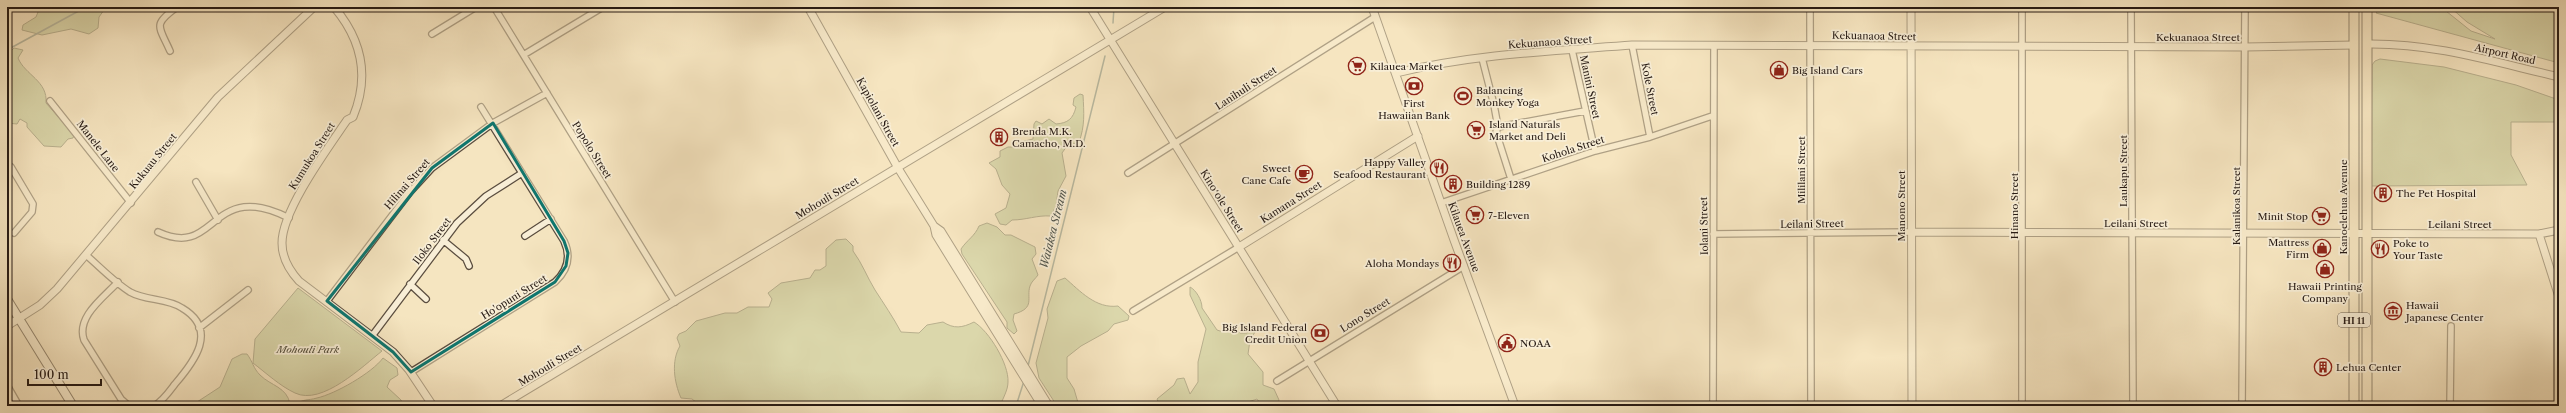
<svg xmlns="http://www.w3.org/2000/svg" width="2566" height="413" viewBox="0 0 2566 413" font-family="'Libre Caslon Text',serif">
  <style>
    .green { fill: #bac593; stroke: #707054 }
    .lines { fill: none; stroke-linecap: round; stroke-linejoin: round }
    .stream { stroke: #6d7d73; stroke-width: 1.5 }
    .minor-casing { stroke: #5a4d3f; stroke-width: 8 }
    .tertiary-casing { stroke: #5a4d3f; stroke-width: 9 }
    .secondary-casing { stroke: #261a14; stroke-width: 10 }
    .trunk-casing { stroke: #261a14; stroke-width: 11 }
    .minor { stroke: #f8eed6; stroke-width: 5.5 }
    .tertiary { stroke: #f8eed6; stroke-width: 7 }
    .secondary { stroke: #f8eed6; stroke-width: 8 }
    .trunk { stroke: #f5e5c0; stroke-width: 9 }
    .marked { fill: none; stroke: #0f766e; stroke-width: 3; stroke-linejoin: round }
    .labels { text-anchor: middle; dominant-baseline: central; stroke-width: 3.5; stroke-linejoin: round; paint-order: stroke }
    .shield { fill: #f8eed6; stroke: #655a4e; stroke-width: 1 }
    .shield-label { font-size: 9px; font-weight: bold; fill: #261a14 }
    .street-label { font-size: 10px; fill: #261a14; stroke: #f8eed6 }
    .poi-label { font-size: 10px; fill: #261a14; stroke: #f8eed6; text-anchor: start }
    .park-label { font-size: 10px; font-style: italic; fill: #524d3a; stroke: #f8eed6 }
    .water-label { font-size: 11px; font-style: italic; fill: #4f544c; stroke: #f8eed6 }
  </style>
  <rect width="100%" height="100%" fill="#f5e5c0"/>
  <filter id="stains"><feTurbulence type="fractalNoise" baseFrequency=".005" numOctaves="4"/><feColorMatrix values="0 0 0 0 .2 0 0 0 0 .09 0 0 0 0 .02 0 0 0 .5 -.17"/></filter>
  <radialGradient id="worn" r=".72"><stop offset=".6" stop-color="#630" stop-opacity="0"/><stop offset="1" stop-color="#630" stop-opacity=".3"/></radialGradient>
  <path class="green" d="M 40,7 L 55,7 L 58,9 L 70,7 L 123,7 L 121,9 L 104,10 L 99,17 L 98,28 L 89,34 L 71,29 L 42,35 L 22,30 L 23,25 L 36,17 Z
    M 2381,7 L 2441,7 L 2471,31 L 2495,39 L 2467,22 L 2450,7 L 2559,7 L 2559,63 L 2376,13 Z
    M 14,48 L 23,50 L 18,58 C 25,75 48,81 46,103 L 74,135 L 73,138 L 68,139 L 61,147 L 44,146 L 27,127 L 27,123 L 20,119 L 17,124 L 7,123 L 7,55 Z
    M 2380,59 L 2444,67 L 2516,85 L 2559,100 L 2559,122 L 2511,122 L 2511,155 L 2527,185 L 2371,186 L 2372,65 L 2375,61 Z
    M 1080,94 L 1083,95 C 1084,113 1085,126 1079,142 L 1067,146 L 1062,153 L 1066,176 L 1058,191 L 1056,206 L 1051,216 C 1037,215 1026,220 1012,220 L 1006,225 L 1000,224 L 995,214 L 1006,208 L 1010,194 L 1002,185 L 996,169 L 989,163 L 1000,157 L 1000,151 L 1008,147 L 1017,147 L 1021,142 L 1033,139 L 1034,124 L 1036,121 L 1042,124 L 1049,119 L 1056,124 C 1068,123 1073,119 1076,107 L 1073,105 L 1074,98 Z
    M 987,223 L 997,227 L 1005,235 L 1011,235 L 1035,247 L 1036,254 L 1032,259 L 1038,275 C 1036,278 1031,282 1030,286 C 1026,298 1036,308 1014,314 L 1013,320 L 1017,331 L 1014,334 L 1007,328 L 1007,322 L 962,254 L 961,249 C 967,240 975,236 979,226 Z
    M 846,239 L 853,246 L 853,251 C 862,263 867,277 875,290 C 884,304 893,317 901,332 L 919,333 L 927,325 L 943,322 C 954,329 962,328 974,322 C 989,331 1009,364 1008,382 C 1008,390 1003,398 1000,406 L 701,406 L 692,399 L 681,398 C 674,382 671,361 680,346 L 677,338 L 679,334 L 686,331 L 696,321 L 725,313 L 737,313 L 748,307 L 769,307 L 772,299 L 768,293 L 781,283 L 810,278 L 815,270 L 820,270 L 826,266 L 826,249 L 836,240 Z
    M 1065,278 C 1080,291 1096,309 1118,306 L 1129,316 L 1128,320 L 1114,324 L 1108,331 L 1081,346 L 1067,357 L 1067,378 L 1074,389 L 1079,406 L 1057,406 L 1039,378 L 1036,363 L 1048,318 L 1047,309 L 1057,281 Z
    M 1190,287 C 1196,290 1202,300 1202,308 L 1217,330 L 1223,332 L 1233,327 L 1240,333 L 1247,333 L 1252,329 L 1255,332 L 1250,340 L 1248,354 L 1263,372 L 1263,385 L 1274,389 L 1279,400 L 1277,406 L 1262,406 L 1257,399 L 1236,406 L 1160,406 L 1157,399 L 1174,385 L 1177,379 L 1184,378 L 1190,394 L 1198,382 L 1198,362 L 1206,329 L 1190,295 Z
    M 298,288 L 382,351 C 363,366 322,406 295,393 C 280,386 266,373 253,363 L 255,339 Z
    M 242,354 L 247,354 C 253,362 253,368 260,375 C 271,386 287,387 290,404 L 294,405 C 306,398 306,401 317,398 C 335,394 372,373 383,358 L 397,368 L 398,375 L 390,380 L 387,387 L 401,400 L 403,406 L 194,406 L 197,402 L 220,387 L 232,359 Z"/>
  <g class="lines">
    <path class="stream" d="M 1113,23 L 1114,7
      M 7,50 L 86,7
      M 1028,366 L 1105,56
      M 1016,406 L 1024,381"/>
    <defs>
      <path id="minor" d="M 494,7 L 675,302
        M 1810,7 L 1811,406
        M 2131,7 L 2133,406
        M 432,34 L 476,7
        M 1632,45 L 1650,137
        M 1572,50 L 1595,151
        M 170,51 C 159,26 152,25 177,7
        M 525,54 L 603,7
        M 1482,58 L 1494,105 L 1498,127 L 1496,132 L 1511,179
        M 50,101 L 131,203
        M 1498,127 L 1585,111
        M 7,164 L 11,167 L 33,204 L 32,212 L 14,233
        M 1128,173 L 1375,17
        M 196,182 L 218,220
        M 1441,203 L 1595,151 L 1650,137 L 1712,116
        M 158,232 C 204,253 208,212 244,207 C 259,205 275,211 289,218
        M 1713,234 L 1911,232
        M 525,236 L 551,219
        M 443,240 L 466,259 L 469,266
        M 86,255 C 100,267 114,282 130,292 C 146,301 167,298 182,308 C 219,330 194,362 175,384 C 169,392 163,401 154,406
        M 118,282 C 103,298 76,317 84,340 L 121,399 L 129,406
        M 410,284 L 426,299
        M 327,301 L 410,192 L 432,168 L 493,123 L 547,93
        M 1133,311 L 1239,247
        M 199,328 L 248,290
        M 372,336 L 457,223 L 486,196 L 522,173
        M 411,372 L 555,282 C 568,270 571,256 564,241 L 481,107
        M 1277,381 L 1464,266
        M 7,385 L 19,406
        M 1713,406 L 1714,45
        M 2022,406 L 2022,7
        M 2242,406 L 2245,7
        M 2450,406 L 2451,326"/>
      <path id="tertiary" d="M 334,7 C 362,40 370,76 353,117 L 347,120 C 328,148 282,210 282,243 C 282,258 289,270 299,281 L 393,352 L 409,370 L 433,406
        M 808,7 L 898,168 L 934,226 L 936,235 L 1042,406
        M 1090,7 L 1337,406
        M 1372,7 L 1454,240 L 1515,406
        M 1911,7 L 1912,406
        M 2367,44 C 2435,43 2494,62 2559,77
        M 1396,73 C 1474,54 1553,51 1632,45 L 2245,47 L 2354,45
        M 934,226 L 941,231 L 1049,406
        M 1911,232 L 2539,234 L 2559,230
        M 2539,234 L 2559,297
        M 1239,247 L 1418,136
        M 7,326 L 40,305 L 57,289 L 218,97 L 314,7
        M 500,406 L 1165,7"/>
      <path id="secondary" d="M 7,299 L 73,406"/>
      <path id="trunk" d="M 2354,406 L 2354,7
        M 2367,406 L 2367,7"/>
    </defs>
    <use href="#minor" class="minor-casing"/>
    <use href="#tertiary" class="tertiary-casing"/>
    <use href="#secondary" class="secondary-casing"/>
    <use href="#trunk" class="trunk-casing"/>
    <use href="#minor" class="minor"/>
    <use href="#tertiary" class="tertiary"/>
    <use href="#secondary" class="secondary"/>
    <use href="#trunk" class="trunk"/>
  </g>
  <path d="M0 0H2566V413H0ZM 493,123 L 564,241 L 568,253 L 566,266 L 555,282 L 411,372 L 393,352 L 327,301 L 432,168 Z" fill="#f5e5c0" fill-opacity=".55" fill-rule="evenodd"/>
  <path class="marked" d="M 493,123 L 564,241 L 568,253 L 566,266 L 555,282 L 411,372 L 393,352 L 327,301 L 432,168 Z"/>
  <defs>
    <symbol id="supermarket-ring" viewBox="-11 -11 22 22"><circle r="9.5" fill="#f8eed6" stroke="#8f2418" stroke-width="1.5"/><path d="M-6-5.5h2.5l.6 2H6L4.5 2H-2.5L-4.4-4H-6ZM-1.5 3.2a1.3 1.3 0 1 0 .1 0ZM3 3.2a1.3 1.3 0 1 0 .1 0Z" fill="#8f2418"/></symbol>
    <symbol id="shop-ring" viewBox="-11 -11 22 22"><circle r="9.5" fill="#f8eed6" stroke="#8f2418" stroke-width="1.5"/><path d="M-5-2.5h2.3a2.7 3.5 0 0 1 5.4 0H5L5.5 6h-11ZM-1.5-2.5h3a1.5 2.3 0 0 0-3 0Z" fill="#8f2418"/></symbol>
    <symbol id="bank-ring" viewBox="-11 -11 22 22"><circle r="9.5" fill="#f8eed6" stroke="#8f2418" stroke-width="1.5"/><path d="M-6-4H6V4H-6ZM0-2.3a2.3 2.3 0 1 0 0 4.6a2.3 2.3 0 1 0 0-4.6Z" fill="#8f2418"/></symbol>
    <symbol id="stadium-ring" viewBox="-11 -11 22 22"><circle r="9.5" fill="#f8eed6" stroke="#8f2418" stroke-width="1.5"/><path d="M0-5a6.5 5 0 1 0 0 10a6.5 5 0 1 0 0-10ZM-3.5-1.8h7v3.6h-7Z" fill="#8f2418"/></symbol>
    <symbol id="building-ring" viewBox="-11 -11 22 22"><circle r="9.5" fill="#f8eed6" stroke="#8f2418" stroke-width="1.5"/><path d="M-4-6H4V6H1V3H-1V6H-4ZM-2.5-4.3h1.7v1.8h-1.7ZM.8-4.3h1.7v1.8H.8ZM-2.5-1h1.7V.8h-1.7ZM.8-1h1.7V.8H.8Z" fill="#8f2418"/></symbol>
    <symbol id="restaurant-ring" viewBox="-11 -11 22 22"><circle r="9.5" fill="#f8eed6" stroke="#8f2418" stroke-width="1.5"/><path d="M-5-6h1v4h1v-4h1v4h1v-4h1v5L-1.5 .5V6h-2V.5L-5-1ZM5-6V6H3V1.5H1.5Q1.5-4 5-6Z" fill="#8f2418"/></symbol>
    <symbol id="cafe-ring" viewBox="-11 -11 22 22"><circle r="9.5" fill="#f8eed6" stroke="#8f2418" stroke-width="1.5"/><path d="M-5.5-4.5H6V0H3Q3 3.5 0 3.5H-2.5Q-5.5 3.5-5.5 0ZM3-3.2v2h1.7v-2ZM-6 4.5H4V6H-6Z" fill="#8f2418"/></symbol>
    <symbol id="museum-ring" viewBox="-11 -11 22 22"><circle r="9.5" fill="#f8eed6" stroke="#8f2418" stroke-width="1.5"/><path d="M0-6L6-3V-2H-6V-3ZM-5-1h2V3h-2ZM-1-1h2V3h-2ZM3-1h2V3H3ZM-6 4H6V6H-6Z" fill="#8f2418"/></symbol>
    <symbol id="civic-ring" viewBox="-11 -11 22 22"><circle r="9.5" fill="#f8eed6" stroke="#8f2418" stroke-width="1.5"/><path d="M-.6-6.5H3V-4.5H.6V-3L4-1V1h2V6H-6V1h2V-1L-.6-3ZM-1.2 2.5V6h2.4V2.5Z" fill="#8f2418"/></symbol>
  </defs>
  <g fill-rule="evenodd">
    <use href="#supermarket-ring" x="1347" y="56" width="20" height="20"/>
    <use href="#shop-ring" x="1769" y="60" width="20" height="20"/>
    <use href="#bank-ring" x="1404" y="76" width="20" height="20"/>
    <use href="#stadium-ring" x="1453" y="86" width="20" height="20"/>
    <use href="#supermarket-ring" x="1466" y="120" width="20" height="20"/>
    <use href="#building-ring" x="989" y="127" width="20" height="20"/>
    <use href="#restaurant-ring" x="1429" y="158" width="20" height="20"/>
    <use href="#cafe-ring" x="1294" y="164" width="20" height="20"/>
    <use href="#building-ring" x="1443" y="174" width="20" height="20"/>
    <use href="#building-ring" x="2373" y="183" width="20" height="20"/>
    <use href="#supermarket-ring" x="1465" y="205" width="20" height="20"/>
    <use href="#supermarket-ring" x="2311" y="206" width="20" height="20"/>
    <use href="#shop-ring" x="2312" y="238" width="20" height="20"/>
    <use href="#restaurant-ring" x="2370" y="239" width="20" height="20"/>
    <use href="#restaurant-ring" x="1442" y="253" width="20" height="20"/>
    <use href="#shop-ring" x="2315" y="259" width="20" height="20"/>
    <use href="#museum-ring" x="2383" y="301" width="20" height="20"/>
    <use href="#bank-ring" x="1310" y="323" width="20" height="20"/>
    <use href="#civic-ring" x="1497" y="333" width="20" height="20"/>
    <use href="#building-ring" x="2313" y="357" width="20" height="20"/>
  </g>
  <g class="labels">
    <rect class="shield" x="2338" y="313" width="32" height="14" rx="3"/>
    <g class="shield-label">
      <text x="2354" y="320">HI 11</text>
    </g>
    <g class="street-label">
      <text transform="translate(1874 36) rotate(1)">Kekuanaoa Street</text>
      <text x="2198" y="37">Kekuanaoa Street</text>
      <text transform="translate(1550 42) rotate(-4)">Kekuanaoa Street</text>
      <text transform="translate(2505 54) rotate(13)">Airport Road</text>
      <text transform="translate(1590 87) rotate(78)">Manini Street</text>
      <text transform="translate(1246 88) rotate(-33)">Lanihuli Street</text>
      <text transform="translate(1650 89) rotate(79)">Kole Street</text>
      <text transform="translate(878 112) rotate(61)">Kapiolani Street</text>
      <text transform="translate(98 146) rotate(52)">Manele Lane</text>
      <text transform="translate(1573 149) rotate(-18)">Kohola Street</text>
      <text transform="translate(592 150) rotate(58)">Popolo Street</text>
      <text transform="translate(312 156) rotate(-58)">Kumukoa Street</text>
      <text transform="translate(153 161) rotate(-51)">Kukuau Street</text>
      <text transform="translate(1801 170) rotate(-90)">Mililani Street</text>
      <text transform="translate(2123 171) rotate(-90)">Laukapu Street</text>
      <text transform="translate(407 184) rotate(-49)">Hilinai Street</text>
      <text transform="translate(827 198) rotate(-31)">Mohouli Street</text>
      <text transform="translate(1222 201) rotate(58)">Kinoʻole Street</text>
      <text transform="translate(1291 202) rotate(-32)">Kamana Street</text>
      <text transform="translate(1901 206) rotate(-90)">Manono Street</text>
      <text transform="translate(2014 206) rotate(-90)">Hinano Street</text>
      <text transform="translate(2236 206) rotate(-90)">Kalanikoa Street</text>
      <text transform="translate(2343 207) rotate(-90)">Kanoelehua Avenue</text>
      <text x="2136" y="223">Leilani Street</text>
      <text transform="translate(1812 224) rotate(-1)">Leilani Street</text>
      <text x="2460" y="224">Leilani Street</text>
      <text transform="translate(1704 226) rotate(-91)">Iolani Street</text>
      <text transform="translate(1464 237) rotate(70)">Kilauea Avenue</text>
      <text transform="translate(432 241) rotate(-53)">Iloko Street</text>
      <text transform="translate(514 297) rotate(-32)">Ho'opuni Street</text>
      <text transform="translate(1365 315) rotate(-32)">Lono Street</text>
      <text transform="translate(550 365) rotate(-31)">Mohouli Street</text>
    </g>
    <g class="poi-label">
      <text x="1370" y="66">Kilauea Market</text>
      <text x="1792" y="70">Big Island Cars</text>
      <text x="1476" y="90">Balancing<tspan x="1476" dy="12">Monkey Yoga</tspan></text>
      <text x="1414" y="103" text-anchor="middle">First<tspan x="1414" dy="12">Hawaiian Bank</tspan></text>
      <text x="1489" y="124">Island Naturals<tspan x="1489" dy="12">Market and Deli</tspan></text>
      <text x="1012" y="131">Brenda M.K.<tspan x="1012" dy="12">Camacho, M.D.</tspan></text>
      <text x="1426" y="162" text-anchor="end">Happy Valley<tspan x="1426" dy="12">Seafood Restaurant</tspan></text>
      <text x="1291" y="168" text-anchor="end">Sweet<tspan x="1291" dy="12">Cane Cafe</tspan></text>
      <text x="1466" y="184">Building 1289</text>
      <text x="2396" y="193">The Pet Hospital</text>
      <text x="1488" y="215">7-Eleven</text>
      <text x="2308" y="216" text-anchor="end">Minit Stop</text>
      <text x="2309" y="242" text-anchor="end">Mattress<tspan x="2309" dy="12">Firm</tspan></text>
      <text x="2393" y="243">Poke to<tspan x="2393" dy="12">Your Taste</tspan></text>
      <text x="1439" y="263" text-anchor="end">Aloha Mondays</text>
      <text x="2325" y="286" text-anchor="middle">Hawaii Printing<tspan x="2325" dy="12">Company</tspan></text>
      <text x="2406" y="305">Hawaii<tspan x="2406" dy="12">Japanese Center</tspan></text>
      <text x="1307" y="327" text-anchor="end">Big Island Federal<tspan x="1307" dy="12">Credit Union</tspan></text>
      <text x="1520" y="343">NOAA</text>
      <text x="2336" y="367">Lehua Center</text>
    </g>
    <g class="park-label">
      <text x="308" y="349">Mohouli Park</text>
    </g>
    <g class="water-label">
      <text transform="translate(1053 229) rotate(-76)">Waiakea Stream</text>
    </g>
  </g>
  <rect width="2566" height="413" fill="none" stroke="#f5e5c0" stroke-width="24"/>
  <rect x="8" y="8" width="2550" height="397" fill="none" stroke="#261a14" stroke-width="2"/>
  <rect x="12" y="12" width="2542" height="389" fill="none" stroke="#261a14"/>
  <path d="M28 379v6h73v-6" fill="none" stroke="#261a14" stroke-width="2"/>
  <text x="34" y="379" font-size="12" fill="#261a14" stroke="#f8eed6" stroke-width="3" paint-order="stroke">100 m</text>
  <rect width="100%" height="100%" filter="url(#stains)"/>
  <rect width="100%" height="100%" fill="url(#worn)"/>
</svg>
